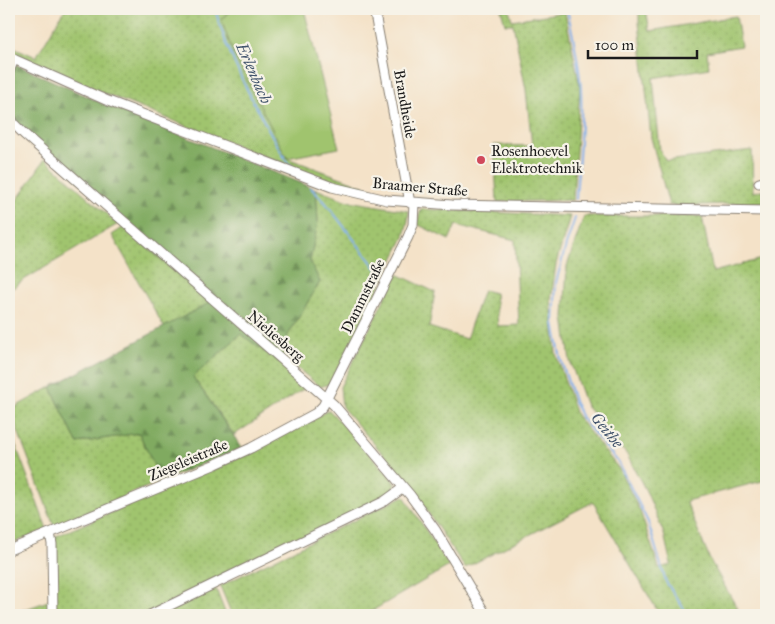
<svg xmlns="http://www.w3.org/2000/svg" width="775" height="624" viewBox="0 0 775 624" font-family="'IM FELL Great Primer',serif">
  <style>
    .grass { fill: url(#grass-dots); stroke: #5e7045 }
    .forest { fill: url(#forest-firs); stroke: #4e633e }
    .garden { fill: #a0c46e; stroke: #5e7045 }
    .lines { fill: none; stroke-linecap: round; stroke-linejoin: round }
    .stream { stroke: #7faee9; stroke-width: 2 }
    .minor-casing { stroke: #887f72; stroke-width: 11 }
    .minor { stroke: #fff; stroke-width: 9 }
    .poi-dot { fill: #d1495b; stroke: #f7f3e8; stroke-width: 2 }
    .labels { text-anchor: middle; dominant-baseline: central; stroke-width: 4.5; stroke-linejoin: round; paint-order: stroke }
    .street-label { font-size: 15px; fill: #1c1c1c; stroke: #f7f3e8 }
    .poi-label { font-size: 15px; fill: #1c1c1c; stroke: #f7f3e8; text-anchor: start }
    .water-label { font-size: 16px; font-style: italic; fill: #44566e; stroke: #f7f3e8 }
  </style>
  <defs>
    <pattern id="grass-dots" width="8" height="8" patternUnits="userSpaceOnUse" patternTransform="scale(1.25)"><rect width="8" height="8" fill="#a0c46e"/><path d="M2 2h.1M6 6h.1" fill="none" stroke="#89a85f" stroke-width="1.8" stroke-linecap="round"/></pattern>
    <pattern id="forest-firs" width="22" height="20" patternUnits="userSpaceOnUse" patternTransform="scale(1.25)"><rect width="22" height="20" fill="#80aa61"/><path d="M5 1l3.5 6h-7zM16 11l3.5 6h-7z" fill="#688a4f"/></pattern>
  </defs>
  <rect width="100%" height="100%" fill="#f7f3e8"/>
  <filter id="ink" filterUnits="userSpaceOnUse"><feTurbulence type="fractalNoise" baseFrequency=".02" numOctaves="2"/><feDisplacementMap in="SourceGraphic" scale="10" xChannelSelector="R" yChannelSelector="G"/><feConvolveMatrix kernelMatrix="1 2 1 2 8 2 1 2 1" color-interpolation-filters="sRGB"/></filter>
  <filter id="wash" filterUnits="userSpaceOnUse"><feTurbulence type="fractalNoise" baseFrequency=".0096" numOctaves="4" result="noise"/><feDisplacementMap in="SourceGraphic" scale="20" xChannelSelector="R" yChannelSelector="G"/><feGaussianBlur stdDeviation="1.12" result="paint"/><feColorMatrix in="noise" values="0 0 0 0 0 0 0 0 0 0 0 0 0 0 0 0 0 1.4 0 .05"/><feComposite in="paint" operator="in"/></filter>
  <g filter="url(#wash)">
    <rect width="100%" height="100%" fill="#f4e2c8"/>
    <path class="grass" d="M 65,9 L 230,9 L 231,10 L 221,19 L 234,55 L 287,158 L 393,197 L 383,196 L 328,182 L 83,85 L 9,53 L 9,45 L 36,57 Z
      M 501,9 L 509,9 L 512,20 L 565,12 L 580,87 L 573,200 L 497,202 L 494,145 L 532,146 L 526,90 L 513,24 L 505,24 Z
      M 639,9 L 646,9 L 650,31 L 736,16 L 741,46 L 707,52 L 709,68 L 653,78 L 660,150 L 666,161 L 752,150 L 753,192 L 766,190 L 766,202 L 679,206 L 669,205 L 651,138 L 639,23 Z
      M 45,159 L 118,224 L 22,281 L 9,291 L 9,212 Z
      M 316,189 L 348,201 L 409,211 L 408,220 L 404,237 L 332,383 L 320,387 L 282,355 L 288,335 L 320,282 L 310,261 L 318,222 Z
      M 421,209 L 570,216 L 556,264 L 551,300 L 556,354 L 576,415 L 619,469 L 640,511 L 659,568 L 671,565 L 664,534 L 647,493 L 626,453 L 586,406 L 570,361 L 564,317 L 567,266 L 584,216 L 702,216 L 713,272 L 766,258 L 766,480 L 686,501 L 710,560 L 741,615 L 660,615 L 593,502 L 465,568 L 409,484 L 342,407 L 340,387 L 397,274 L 435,292 L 429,327 L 466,339 L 483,290 L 495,293 L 498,326 L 519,325 L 515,240 L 456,225 L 449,240 L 417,224 Z
      M 124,227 L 210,303 L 164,327 L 112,235 Z
      M 241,334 L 279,362 L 308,386 L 234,435 L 193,377 Z
      M 51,387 L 77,443 L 139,433 L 161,481 L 54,526 L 10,410 Z
      M 329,410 L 390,476 L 395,484 L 389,496 L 144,615 L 56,615 L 54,537 L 248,454 Z
      M 9,427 L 47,529 L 9,545 Z
      M 404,496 L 449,566 L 365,615 L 232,615 L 220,586 Z
      M 216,589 L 226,615 L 160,615 Z
      M 51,600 L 51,615 L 9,615 Z"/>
    <path class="forest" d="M 15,64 L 106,105 L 316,189 L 318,222 L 310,261 L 320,282 L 288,335 L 279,362 L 241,334 L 193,377 L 242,448 L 161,481 L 139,433 L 77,443 L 51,387 L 209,303 L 16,123 C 7,104 6,84 15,64 Z"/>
    <path class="garden" d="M 233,9 L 304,9 L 339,148 L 287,158 L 234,55 L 221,19 Z"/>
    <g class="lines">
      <path class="stream" d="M 215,9 C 230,64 259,113 287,162 L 293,168
        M 567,9 C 573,35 579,61 581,88 C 583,125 578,162 576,199
        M 310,187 L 325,202 L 382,276
        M 575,218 L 566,245 L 556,283 L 554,323 L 561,360 L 574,401 L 582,418 L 618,462 L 648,522 L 666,582 L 688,615"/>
    </g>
  </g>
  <g filter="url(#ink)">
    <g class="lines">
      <defs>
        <path id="minor" d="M 374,9 L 410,203
          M 9,57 L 108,101 L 332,187 L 387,200 L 452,205 L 766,211
          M 9,72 L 14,59
          M 9,113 L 14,124 L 24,134 L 334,405 L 410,495 L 436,531 L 486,615
          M 759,183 L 766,181
          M 50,533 L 52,544 L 53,615
          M 9,550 L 216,464 L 251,448 L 316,413 L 323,406 L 408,237 L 413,225 L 414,203
          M 150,615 L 385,501 L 403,488"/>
      </defs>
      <use href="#minor" class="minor-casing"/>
      <use href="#minor" class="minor"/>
    </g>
  </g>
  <circle class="poi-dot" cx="481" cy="160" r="5"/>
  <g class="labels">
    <g class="street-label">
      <text transform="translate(405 104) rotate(80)">Brandheide</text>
      <text transform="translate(420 187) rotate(5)">Braamer Straße</text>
      <text transform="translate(363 296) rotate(-64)">Dammstraße</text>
      <text transform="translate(276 336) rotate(41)">Nieliesberg</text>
      <text transform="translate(188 460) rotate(-23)">Ziegeleistraße</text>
    </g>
    <g class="poi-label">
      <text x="491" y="151">Rosenhoevel<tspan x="491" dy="17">Elektrotechnik</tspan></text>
    </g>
    <g class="water-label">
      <text transform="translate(254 73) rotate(66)">Erlenbach</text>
      <text transform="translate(607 430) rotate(51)">Geithe</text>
    </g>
  </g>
  <rect width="775" height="624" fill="none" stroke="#f7f3e8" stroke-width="30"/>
  <path d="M588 50v8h109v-8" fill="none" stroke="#1c1c1c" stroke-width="2.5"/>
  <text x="595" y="50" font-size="15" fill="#1c1c1c" stroke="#f7f3e8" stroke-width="4" paint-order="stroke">100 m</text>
</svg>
